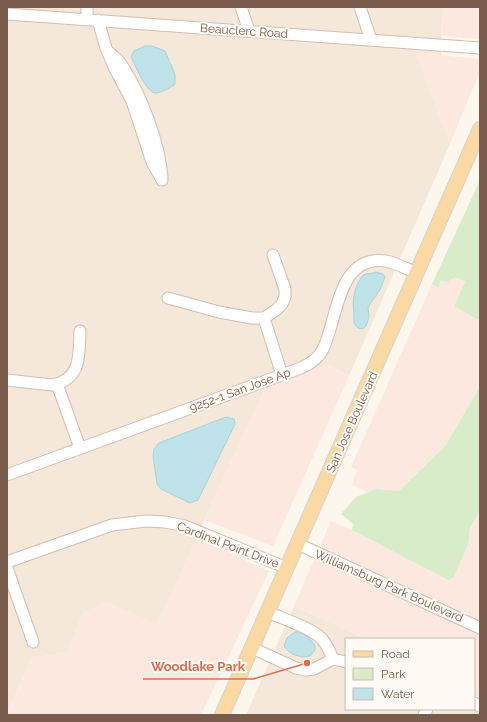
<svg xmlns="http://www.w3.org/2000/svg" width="487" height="722" viewBox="0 0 487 722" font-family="Raleway,sans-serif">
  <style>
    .residential { fill: #f5e8da }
    .commercial { fill: #fde8e0 }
    .green { fill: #d8ecc9 }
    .water { fill: #bfe3e8; stroke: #a5d3da }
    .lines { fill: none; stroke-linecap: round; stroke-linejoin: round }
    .minor-casing { stroke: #d1beb0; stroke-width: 13 }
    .major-casing { stroke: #dad1cd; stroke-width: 16 }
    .minor { stroke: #fff; stroke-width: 11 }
    .major { stroke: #fbd9a5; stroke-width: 14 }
    .labels { text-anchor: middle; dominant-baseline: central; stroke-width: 4; stroke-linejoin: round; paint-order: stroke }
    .street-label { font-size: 12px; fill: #7a5c4d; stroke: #fffaf3 }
    .leader { fill: none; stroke: #dc6d51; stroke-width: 1.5 }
    .callout-dot { fill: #dc6d51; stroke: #fffaf3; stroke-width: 1.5 }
    .callout-label { font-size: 13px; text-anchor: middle; font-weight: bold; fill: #dc6d51; stroke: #fffaf3; stroke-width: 4; stroke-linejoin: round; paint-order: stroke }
  </style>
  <rect width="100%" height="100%" fill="#fdf6ec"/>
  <path class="residential" d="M 7,7 L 448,7 L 442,11 L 441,55 L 416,53 L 450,144 L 349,376 L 328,365 L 266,387 L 204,520 L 197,538 L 157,625 L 107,602 L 83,613 L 67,652 L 32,658 L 7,714 Z
    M 294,606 L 367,639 L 346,639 L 346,709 L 474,709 L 474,688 L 480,690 L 480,715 L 246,715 Z"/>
  <path class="commercial" d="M 448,7 L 480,7 L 480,39 L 442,36 L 442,10 Z
    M 416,53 L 480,59 L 480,71 L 450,144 Z
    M 455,277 L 465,283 L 454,306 L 480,321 L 479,333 L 480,386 L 446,445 L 399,491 L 376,489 L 367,492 L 352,485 L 357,470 L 351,467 L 432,284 L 438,288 L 441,280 Z
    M 328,365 L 349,376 L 273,546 L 204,520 L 266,387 Z
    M 480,511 L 480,690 L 474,688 L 474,639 L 367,639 L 294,606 L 331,521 L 352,530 L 448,580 L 470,530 Z
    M 197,538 L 269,571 L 201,715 L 7,715 L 32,658 L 67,652 L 83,613 L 107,602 L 157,624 Z"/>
  <path class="green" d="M 480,180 L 480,317 L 478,320 L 454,306 L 465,282 L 455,277 L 447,282 L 441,280 L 438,288 L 432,284 Z
    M 480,386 L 480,511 L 470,529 L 468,544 L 454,577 L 448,580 L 352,530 L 353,524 L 341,514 L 356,497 L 376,489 L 399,491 L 446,445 Z"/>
  <path class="water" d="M 145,46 L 152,46 L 165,51 L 175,74 L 175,84 C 170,88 161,93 155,93 C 146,92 135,65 131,57 L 134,51 Z
    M 376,272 L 383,274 L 385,277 L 380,290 L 370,304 L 368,308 L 369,317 L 366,326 L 363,329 L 358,328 C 353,323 354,321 354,314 C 352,298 354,288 363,275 C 368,273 372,274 376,272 Z
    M 226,417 L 234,419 L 235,424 L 198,500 L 190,503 L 161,489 L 157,484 L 153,456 L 154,449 L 159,443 Z
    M 295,632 C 304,631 311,640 315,646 L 315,650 L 310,656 C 300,659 289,654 284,646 L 287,638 Z"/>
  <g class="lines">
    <defs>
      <path id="minor" d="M 241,7 L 249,31
        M 360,7 L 371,40
        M 7,14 L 480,48
        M 87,19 L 87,7
        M 98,20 L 106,48 L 115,69 L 132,101 L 152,162 L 162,180
        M 110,53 C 115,57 120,62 123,67 C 142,97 159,142 162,177
        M 168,298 L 219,312 L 252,318 L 264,318 L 276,310 L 282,304 L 285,297 L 285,289 L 273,255
        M 264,318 L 282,375
        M 7,380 L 52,385 C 82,379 79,355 80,331
        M 57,384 L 80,448
        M 7,475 L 301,368 C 310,364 319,358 323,349 C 338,319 337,254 386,261 C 396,263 407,269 417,273
        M 298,544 L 480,628
        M 7,562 L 112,525 L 146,521 L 165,522 L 185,526 L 287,568
        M 7,568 L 33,642
        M 268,612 C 283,619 312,628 322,639 C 327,645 330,652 333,659
        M 252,648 L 296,668 L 306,670 L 314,669 L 333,659 L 346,662
        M 474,703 L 480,706
        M 424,715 L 427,709"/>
      <path id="major" d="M 222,715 L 480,129"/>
    </defs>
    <use href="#minor" class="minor-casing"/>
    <use href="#major" class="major-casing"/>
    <use href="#minor" class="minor"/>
    <use href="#major" class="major"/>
  </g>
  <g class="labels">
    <g class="street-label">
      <text transform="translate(244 31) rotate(4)">Beauclerc Road</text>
      <text transform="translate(240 390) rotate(-20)">9252-1 San Jose Ap</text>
      <text transform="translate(352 422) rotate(-66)">San Jose Boulevard</text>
      <text transform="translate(228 545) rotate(21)">Cardinal Point Drive</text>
      <text transform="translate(389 586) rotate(24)">Williamsburg Park Boulevard</text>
    </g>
  </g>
  <path class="leader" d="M307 663L253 679H143"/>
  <circle class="callout-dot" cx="307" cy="663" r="4"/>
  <g class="callout-label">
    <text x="198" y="671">Woodlake Park</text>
  </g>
  <rect width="487" height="722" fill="none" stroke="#7a5c4d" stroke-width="16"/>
  <rect x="345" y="638" width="130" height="72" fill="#fffaf3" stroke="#cabbb1"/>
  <rect x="353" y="651" width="20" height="6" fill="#fbd9a5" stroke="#cabbb1"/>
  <text x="381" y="658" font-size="12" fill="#7a5c4d">Road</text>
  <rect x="353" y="668" width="20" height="12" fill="#d8ecc9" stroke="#cabbb1"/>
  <text x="381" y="678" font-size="12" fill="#7a5c4d">Park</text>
  <rect x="353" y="688" width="20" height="12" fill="#bfe3e8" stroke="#cabbb1"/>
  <text x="381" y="698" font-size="12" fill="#7a5c4d">Water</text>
</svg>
